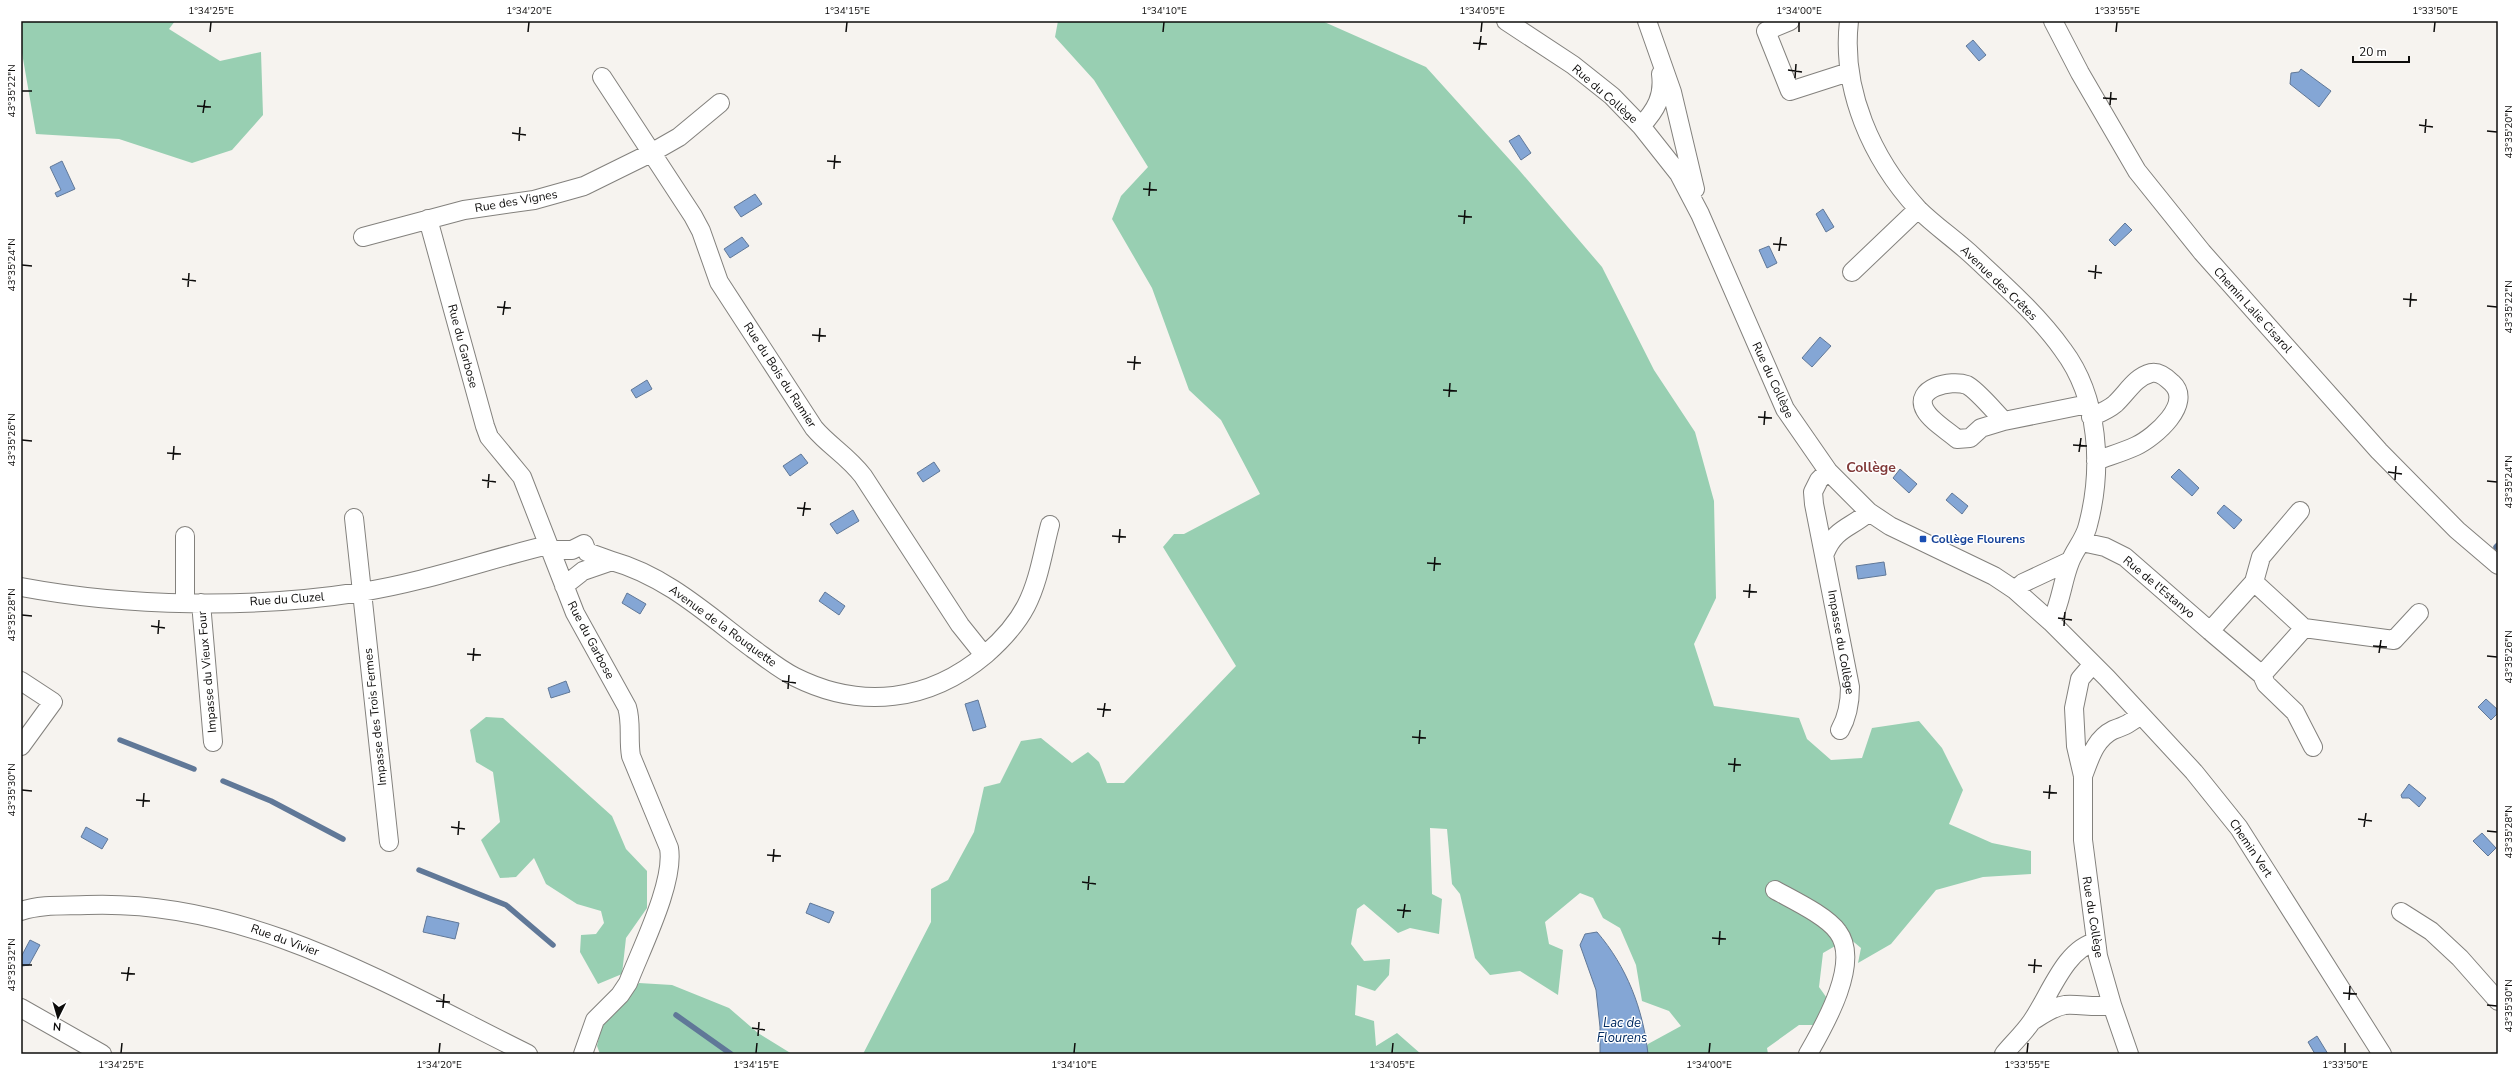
<svg xmlns="http://www.w3.org/2000/svg" width="2519" height="1075" viewBox="0 0 2519 1075" font-family="'Nunito Sans',sans-serif">
  <style>
    .green { fill: #98cfb2 }
    .water { fill: #84a6d5; stroke: #607898 }
    .lines { fill: none; stroke-linecap: round; stroke-linejoin: round }
    .stream { stroke: #607898; stroke-width: 5.5 }
    .street-casing { stroke: #83817d; stroke-width: 20 }
    .street { stroke: #fff; stroke-width: 18 }
    .ticks { fill: none; stroke: #0d0c0b; stroke-width: 1.5 }
    .transit-dot { fill: #1a4fb4; stroke: #fff; stroke-width: 1.5 }
    .labels { text-anchor: middle; dominant-baseline: central; stroke-width: 3; stroke-linejoin: round; paint-order: stroke }
    .street-label { font-size: 12px; fill: #0d0c0b; stroke: #fff }
    .transit-label { font-size: 12px; font-weight: bold; fill: #164399; stroke: #fff; text-anchor: start }
    .water-label { font-size: 13px; font-style: italic; fill: #002a61; stroke: #fff }
    .quarter-label { font-size: 14px; font-weight: bold; fill: #813938; stroke: #fff }
    .neatline { fill: none; stroke: #0d0c0b; stroke-width: 1.5 }
    .ticks-label { font-size: 10px; text-anchor: middle; fill: #0d0c0b }
  </style>
  <rect width="100%" height="100%" fill="#f6f3ef"/>
  <path class="green" d="M 21,21 L 175,21 L 169,29 L 220,61 L 261,52 L 263,115 L 232,150 L 192,163 L 119,139 L 36,134 L 21,47 Z
    M 1058,21 L 1322,21 L 1426,67 L 1519,170 L 1602,267 L 1654,370 L 1695,432 L 1714,501 L 1716,598 L 1694,644 L 1714,706 L 1799,718 L 1807,739 L 1831,760 L 1862,758 L 1872,728 L 1919,721 L 1942,748 L 1963,790 L 1949,824 L 1992,843 L 2031,851 L 2031,874 L 1983,877 L 1936,890 L 1891,944 L 1858,963 L 1861,948 L 1849,938 L 1823,953 L 1819,987 L 1834,1008 L 1827,1025 L 1799,1025 L 1767,1048 L 1768,1054 L 1642,1054 L 1648,1044 L 1681,1026 L 1669,1011 L 1642,1001 L 1636,965 L 1620,928 L 1603,918 L 1593,898 L 1580,893 L 1545,922 L 1549,944 L 1563,950 L 1558,995 L 1520,971 L 1490,975 L 1475,958 L 1460,894 L 1452,884 L 1447,829 L 1430,828 L 1432,894 L 1442,899 L 1439,934 L 1410,928 L 1398,933 L 1364,904 L 1357,909 L 1351,944 L 1364,961 L 1390,959 L 1389,975 L 1375,991 L 1357,985 L 1355,1015 L 1374,1021 L 1376,1046 L 1397,1033 L 1421,1054 L 863,1054 L 931,922 L 931,889 L 948,880 L 974,832 L 984,787 L 1000,783 L 1021,741 L 1041,738 L 1072,763 L 1088,752 L 1099,762 L 1107,783 L 1124,783 L 1236,666 L 1163,547 L 1174,534 L 1184,534 L 1260,494 L 1221,420 L 1189,390 L 1152,288 L 1112,219 L 1121,196 L 1148,167 L 1094,80 L 1055,37 Z
    M 486,717 L 503,718 L 612,816 L 626,849 L 647,871 L 647,908 L 626,938 L 622,974 L 598,984 L 580,952 L 581,935 L 596,934 L 604,923 L 601,911 L 577,904 L 546,884 L 534,858 L 516,877 L 500,878 L 481,840 L 500,822 L 493,772 L 476,762 L 470,730 Z
    M 639,983 L 672,985 L 729,1008 L 758,1033 L 792,1054 L 600,1054 L 597,1046 L 602,1023 L 625,1001 Z"/>
  <path class="water" d="M 1973,40 L 1986,55 L 1979,61 L 1966,46 Z
    M 2301,69 L 2331,91 L 2319,107 L 2290,84 L 2291,73 L 2299,72 Z
    M 1519,135 L 1531,153 L 1521,160 L 1509,141 Z
    M 62,161 L 75,189 L 57,197 L 55,193 L 61,190 L 50,167 Z
    M 755,194 L 762,204 L 741,217 L 734,207 Z
    M 1823,209 L 1834,227 L 1826,232 L 1816,214 Z
    M 2125,223 L 2132,230 L 2115,246 L 2109,240 Z
    M 742,237 L 749,246 L 730,258 L 724,249 Z
    M 1769,246 L 1777,263 L 1767,268 L 1759,250 Z
    M 1820,337 L 1831,346 L 1812,367 L 1802,358 Z
    M 647,380 L 652,389 L 636,398 L 631,390 Z
    M 801,454 L 808,463 L 790,476 L 783,466 Z
    M 934,462 L 940,471 L 923,482 L 917,473 Z
    M 1900,469 L 1917,484 L 1909,493 L 1893,478 Z
    M 2179,469 L 2199,488 L 2192,496 L 2171,477 Z
    M 1952,493 L 1968,506 L 1962,514 L 1946,500 Z
    M 2224,505 L 2242,520 L 2234,529 L 2217,513 Z
    M 853,510 L 859,521 L 837,534 L 830,524 Z
    M 1884,562 L 1886,575 L 1858,579 L 1856,566 Z
    M 825,592 L 845,606 L 839,615 L 819,601 Z
    M 627,593 L 646,604 L 640,614 L 622,603 Z
    M 566,681 L 570,692 L 551,698 L 548,688 Z
    M 2486,699 L 2498,710 L 2498,713 L 2491,720 L 2478,707 Z
    M 978,700 L 986,727 L 973,731 L 965,704 Z
    M 2409,784 L 2426,798 L 2419,807 L 2409,798 L 2402,798 L 2401,795 Z
    M 86,827 L 108,839 L 102,849 L 81,837 Z
    M 2482,833 L 2496,848 L 2488,856 L 2473,841 Z
    M 810,903 L 834,912 L 829,923 L 806,913 Z
    M 427,916 L 459,923 L 455,939 L 423,932 Z
    M 1597,932 C 1627,967 1643,1009 1648,1054 L 1600,1054 L 1600,1027 L 1596,990 L 1580,945 L 1585,934 Z
    M 30,940 L 40,945 L 29,965 L 22,966 L 21,957 Z
    M 2317,1036 L 2328,1054 L 2315,1054 L 2308,1042 Z"/>
  <g class="lines">
    <path class="stream" d="M 2496,547 L 2498,545
      M 120,740 L 194,769
      M 223,781 L 271,801 L 343,839
      M 419,870 L 506,905 L 553,945
      M 676,1015 L 731,1054"/>
    <defs>
      <path id="street" d="M 1506,21 L 1573,65 L 1612,96 L 1641,126 L 1679,174 L 1700,214 L 1785,409 L 1828,471 L 1869,512 L 1890,526 L 1994,576 L 2015,590 L 2051,622 L 2107,678 L 2194,772 L 2239,828 L 2382,1054
        M 1647,21 L 1672,92 L 1695,189
        M 1790,21 L 1766,31 L 1790,91 L 1849,72
        M 1849,21 C 1841,90 1872,159 1918,209 C 1935,226 1956,240 1974,257 C 2005,286 2038,315 2063,350 C 2099,398 2103,468 2088,525 C 2085,539 2075,549 2070,562 C 2062,582 2061,603 2051,622
        M 2053,21 L 2080,73 L 2137,171 L 2202,252 L 2379,451 L 2457,530 L 2498,565
        M 602,77 L 693,216 L 701,231 L 719,282 L 814,428 C 829,446 847,455 863,476 L 960,625 L 984,655
        M 1641,126 C 1656,110 1664,96 1661,74
        M 428,219 L 485,426 L 489,437 L 522,477 L 575,613 L 627,707 C 632,723 628,739 631,756 L 669,848 C 675,882 641,949 628,983 L 620,995 L 595,1020 L 583,1054
        M 363,237 L 464,210 L 534,200 L 584,186 L 651,153 L 679,137 L 720,103
        M 1852,272 L 1918,209
        M 2091,417 C 2100,413 2108,410 2115,404 C 2127,393 2135,377 2151,373 C 2159,371 2167,378 2172,383 C 2194,403 2155,437 2136,446 C 2123,452 2109,456 2096,461
        M 2004,421 L 1981,428 L 1970,438 L 1957,439 C 1948,431 1931,421 1925,410 C 1913,388 1951,379 1967,385 C 1977,390 1995,412 2004,421 L 2088,404
        M 1828,471 L 1819,480 L 1813,492 L 1814,504 L 1850,687 C 1850,703 1848,716 1840,730
        M 354,518 L 389,842
        M 2082,542 L 2105,547 L 2125,557 L 2210,631
        M 550,550 L 572,550 L 584,544 L 587,552 L 612,561 L 583,571 L 564,586
        M 1825,553 C 1835,528 1851,528 1869,512
        M 612,561 C 666,576 708,615 752,648 C 766,658 779,669 795,677 C 861,710 929,702 986,654 C 1002,640 1016,625 1026,606 C 1039,581 1043,551 1050,525
        M 2254,582 L 2304,628 L 2262,675 L 2210,631 Z
        M 2254,582 L 2261,557 L 2300,511
        M 21,587 C 128,607 253,609 361,592 C 425,582 486,560 548,545
        M 2015,590 L 2023,583 L 2070,561
        M 185,603 L 185,536
        M 201,603 L 213,742
        M 2304,628 L 2394,640 L 2419,613
        M 2092,665 L 2080,679 L 2074,708 L 2076,746 L 2083,776 L 2083,840 L 2098,956 L 2112,1005 L 2129,1054
        M 2262,675 L 2266,684 L 2295,712 L 2313,747
        M 21,681 L 53,702 L 21,746
        M 2083,776 C 2090,758 2095,739 2113,730 C 2124,726 2132,723 2139,715
        M 1775,890 C 1793,900 1827,916 1838,932 C 1861,963 1824,1026 1808,1054
        M 21,911 C 42,904 65,906 87,905 C 248,899 388,985 528,1054
        M 2401,912 L 2431,931 L 2460,958 L 2498,1001
        M 21,1008 L 102,1054
        M 2034,1020 C 2043,1014 2053,1007 2065,1005 C 2081,1004 2096,1008 2112,1005
        M 2004,1054 C 2013,1043 2024,1033 2032,1021 C 2049,997 2065,948 2096,942"/>
    </defs>
    <use href="#street" class="street-casing"/>
    <use href="#street" class="street"/>
  </g>
  <path class="ticks" d="M 210,32 L 211,22M 528,32 L 529,22M 846,32 L 847,22M 1163,32 L 1164,22M 1481,32 L 1482,22M 1799,32 L 1799,22M 2116,32 L 2117,22M 2434,32 L 2435,22M 1473,43 L 1487,44M 1479,50 L 1481,36M 1788,70 L 1802,72M 1795,78 L 1796,64M 22,91 L 32,91M 2103,98 L 2117,99M 2110,105 L 2111,92M 197,106 L 211,107M 203,113 L 205,100M 2419,125 L 2433,127M 2487,131 L 2497,132M 512,133 L 526,135M 2425,133 L 2426,119M 519,141 L 520,127M 827,161 L 841,162M 834,169 L 835,155M 1143,189 L 1157,190M 1149,196 L 1150,182M 1458,216 L 1472,217M 1464,224 L 1465,210M 1773,244 L 1787,245M 1779,251 L 1781,237M 22,265 L 32,266M 2088,271 L 2102,273M 182,279 L 196,281M 2095,279 L 2096,265M 188,287 L 189,273M 2403,299 L 2417,300M 2487,306 L 2497,307M 497,307 L 511,308M 2410,307 L 2411,293M 503,315 L 505,301M 812,335 L 826,336M 819,342 L 820,328M 1127,362 L 1141,363M 1134,370 L 1135,356M 1443,390 L 1457,391M 1449,397 L 1450,383M 1758,417 L 1772,418M 1764,425 L 1765,411M 22,440 L 32,441M 2073,445 L 2087,446M 2079,452 L 2081,438M 167,453 L 181,454M 173,460 L 174,446M 2388,472 L 2402,474M 482,480 L 496,482M 2395,480 L 2396,466M 2487,481 L 2497,482M 488,488 L 489,474M 797,508 L 811,509M 803,516 L 805,502M 1112,536 L 1126,537M 1119,543 L 1120,529M 1427,563 L 1441,564M 1434,571 L 1435,557M 1743,591 L 1757,592M 1749,598 L 1750,584M 22,615 L 32,616M 2058,618 L 2072,620M 151,626 L 165,628M 2064,626 L 2065,612M 158,634 L 159,620M 2373,646 L 2387,647M 2379,653 L 2381,640M 467,654 L 481,655M 2487,656 L 2497,657M 473,661 L 474,648M 782,681 L 796,683M 788,689 L 789,675M 1097,709 L 1111,710M 1103,717 L 1105,703M 1412,737 L 1426,738M 1419,744 L 1420,730M 1728,764 L 1741,765M 1734,772 L 1735,758M 22,790 L 32,791M 2043,792 L 2057,793M 2049,799 L 2050,785M 136,800 L 150,801M 143,807 L 144,793M 2358,819 L 2372,821M 451,827 L 465,829M 2364,827 L 2366,813M 2487,831 L 2497,832M 458,835 L 459,821M 767,855 L 781,856M 773,862 L 774,849M 1082,882 L 1096,884M 1088,890 L 1089,876M 1397,910 L 1411,911M 1403,918 L 1405,904M 1712,938 L 1726,939M 1719,945 L 1720,931M 22,965 L 32,965M 2028,965 L 2042,966M 121,973 L 135,974M 2034,973 L 2035,959M 127,981 L 129,967M 2343,993 L 2357,994M 2349,1000 L 2350,986M 436,1001 L 450,1002M 2487,1005 L 2497,1006M 443,1008 L 444,994M 752,1028 L 765,1030M 758,1036 L 759,1022M 121,1053 L 122,1043M 439,1053 L 440,1043M 756,1053 L 757,1043M 1074,1053 L 1075,1043M 1392,1053 L 1393,1043M 1709,1053 L 1710,1043M 2027,1053 L 2028,1043M 2345,1053 L 2345,1043"/>
  <rect class="transit-dot" x="1919" y="535" width="8" height="8" rx="2"/>
  <g class="labels">
    <g class="street-label">
      <text transform="translate(1605 94) rotate(41)">Rue du Collège</text>
      <text transform="translate(516 201) rotate(-10)">Rue des Vignes</text>
      <text transform="translate(1999 283) rotate(44)">Avenue des Crêtes</text>
      <text transform="translate(2253 310) rotate(48)">Chemin Lalie Cisarol</text>
      <text transform="translate(463 346) rotate(75)">Rue du Garbose</text>
      <text transform="translate(780 375) rotate(57)">Rue du Bois du Ramier</text>
      <text transform="translate(1773 380) rotate(65)">Rue du Collège</text>
      <text transform="translate(2159 587) rotate(40)">Rue de l'Estanyo</text>
      <text transform="translate(287 599) rotate(-4)">Rue du Cluzel</text>
      <text transform="translate(723 626) rotate(36)">Avenue de la Rouquette</text>
      <text transform="translate(591 640) rotate(62)">Rue du Garbose</text>
      <text transform="translate(1841 642) rotate(80)">Impasse du Collège</text>
      <text transform="translate(207 672) rotate(-95)">Impasse du Vieux Four</text>
      <text transform="translate(375 717) rotate(-96)">Impasse des Trois Fermes</text>
      <text transform="translate(2251 848) rotate(56)">Chemin Vert</text>
      <text transform="translate(2093 917) rotate(81)">Rue du Collège</text>
      <text transform="translate(285 940) rotate(20)">Rue du Vivier</text>
    </g>
    <g class="transit-label">
      <text x="1931" y="539">Collège Flourens</text>
    </g>
    <g class="water-label">
      <text x="1622" y="1023">Lac de<tspan x="1622" dy="15">Flourens</tspan></text>
    </g>
    <g class="quarter-label">
      <text x="1871" y="467">Collège</text>
    </g>
  </g>
  <rect width="2519" height="1075" fill="none" stroke="#ffffff" stroke-width="44"/>
  <g transform="translate(58 1017) rotate(185)" stroke="#ffffff" stroke-width="3" paint-order="stroke">
  <path d="M0-3L7 15L0 10L-7 15Z" fill="#0d0c0b"/>
  <text y="-6" font-size="11" font-weight="bold" text-anchor="middle" fill="#0d0c0b">N</text>
  </g>
  <path d="M2353 56v6h56v-6" fill="none" stroke="#0d0c0b" stroke-width="2"/>
  <text x="2359" y="56" font-size="12" fill="#0d0c0b" stroke="#ffffff" stroke-width="3" paint-order="stroke">20 m</text>
  <rect x="22" y="22" width="2475" height="1031" class="neatline"/>
  <g class="ticks-label">
    <text x="211" y="14">1°34'25"E</text>
    <text x="529" y="14">1°34'20"E</text>
    <text x="847" y="14">1°34'15"E</text>
    <text x="1164" y="14">1°34'10"E</text>
    <text x="1482" y="14">1°34'05"E</text>
    <text x="1799" y="14">1°34'00"E</text>
    <text x="2117" y="14">1°33'55"E</text>
    <text x="2435" y="14">1°33'50"E</text>
    <text transform="translate(11 91) rotate(-90)" y="4">43°35'22"N</text>
    <text transform="translate(2508 132) rotate(-90)" y="4">43°35'20"N</text>
    <text transform="translate(11 265) rotate(-90)" y="4">43°35'24"N</text>
    <text transform="translate(2508 307) rotate(-90)" y="4">43°35'22"N</text>
    <text transform="translate(11 440) rotate(-90)" y="4">43°35'26"N</text>
    <text transform="translate(2508 482) rotate(-90)" y="4">43°35'24"N</text>
    <text transform="translate(11 615) rotate(-90)" y="4">43°35'28"N</text>
    <text transform="translate(2508 657) rotate(-90)" y="4">43°35'26"N</text>
    <text transform="translate(11 790) rotate(-90)" y="4">43°35'30"N</text>
    <text transform="translate(2508 832) rotate(-90)" y="4">43°35'28"N</text>
    <text transform="translate(11 965) rotate(-90)" y="4">43°35'32"N</text>
    <text transform="translate(2508 1006) rotate(-90)" y="4">43°35'30"N</text>
    <text x="121" y="1068">1°34'25"E</text>
    <text x="439" y="1068">1°34'20"E</text>
    <text x="756" y="1068">1°34'15"E</text>
    <text x="1074" y="1068">1°34'10"E</text>
    <text x="1392" y="1068">1°34'05"E</text>
    <text x="1709" y="1068">1°34'00"E</text>
    <text x="2027" y="1068">1°33'55"E</text>
    <text x="2345" y="1068">1°33'50"E</text>
  </g>
</svg>
